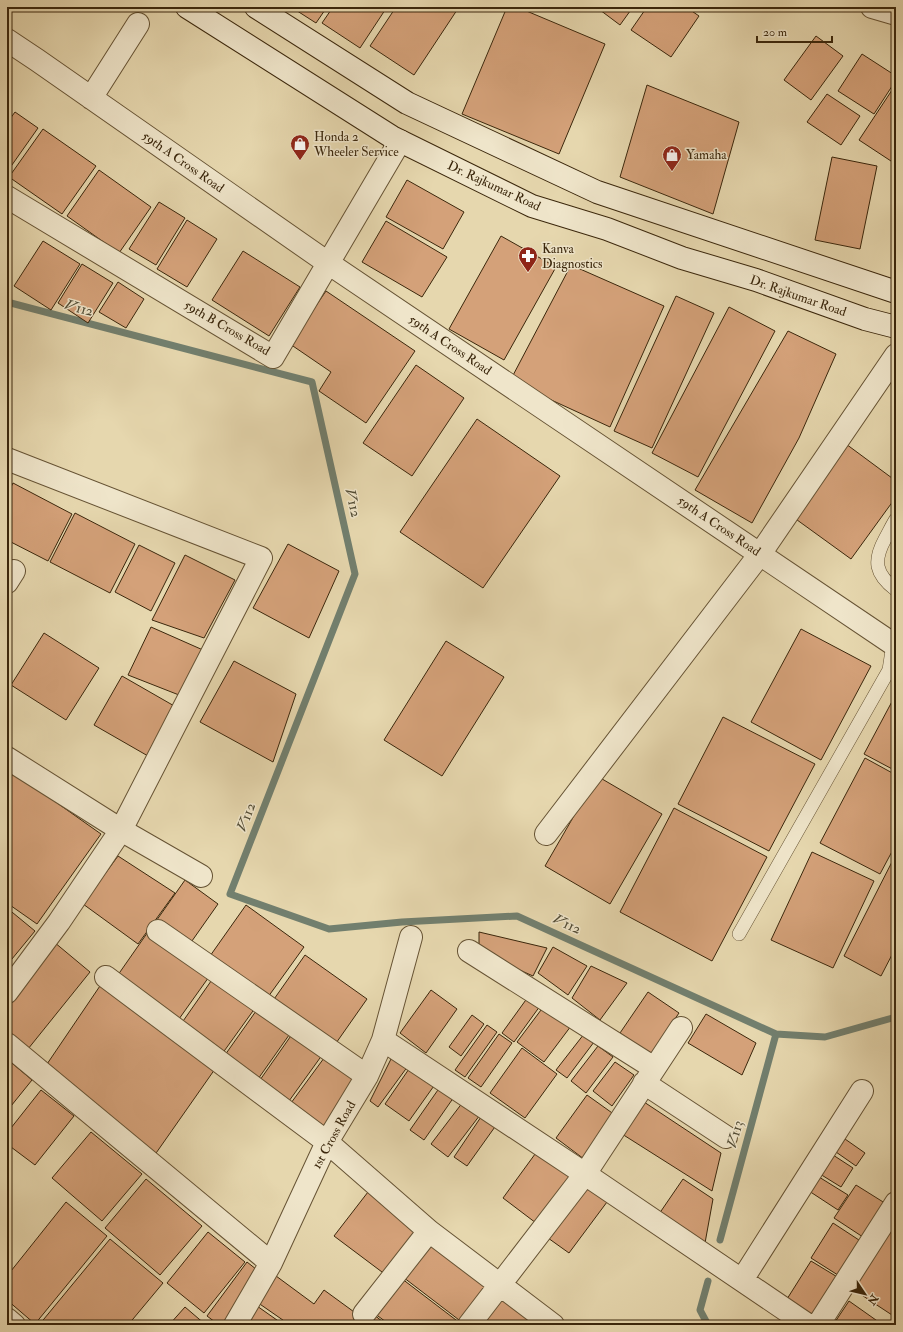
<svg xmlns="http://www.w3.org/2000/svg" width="903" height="1332" viewBox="0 0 903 1332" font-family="'IM FELL Double Pica',serif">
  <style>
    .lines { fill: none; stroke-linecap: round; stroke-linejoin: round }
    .stream { stroke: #727f6e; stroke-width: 7 }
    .building { fill: #d4a179; stroke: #3b270c }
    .service-casing { stroke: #665334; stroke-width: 14 }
    .minor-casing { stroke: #665334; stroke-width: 24 }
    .tertiary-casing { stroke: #665334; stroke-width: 24 }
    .secondary-casing { stroke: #3b270c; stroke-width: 24 }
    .service { stroke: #efe5ca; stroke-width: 13 }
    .minor { stroke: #efe5ca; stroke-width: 22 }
    .tertiary { stroke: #efe5ca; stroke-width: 22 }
    .secondary { stroke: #efe5ca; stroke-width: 22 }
    .labels { text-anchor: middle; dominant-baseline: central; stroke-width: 3; stroke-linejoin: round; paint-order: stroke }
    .poi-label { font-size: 13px; fill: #3b270c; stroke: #efe5ca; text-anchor: start }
    .street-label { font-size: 13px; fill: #3b270c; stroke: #efe5ca }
    .water-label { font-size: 14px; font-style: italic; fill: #524c35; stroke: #efe5ca }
  </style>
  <rect width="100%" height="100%" fill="#e6d7ae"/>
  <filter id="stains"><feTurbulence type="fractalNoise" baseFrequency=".005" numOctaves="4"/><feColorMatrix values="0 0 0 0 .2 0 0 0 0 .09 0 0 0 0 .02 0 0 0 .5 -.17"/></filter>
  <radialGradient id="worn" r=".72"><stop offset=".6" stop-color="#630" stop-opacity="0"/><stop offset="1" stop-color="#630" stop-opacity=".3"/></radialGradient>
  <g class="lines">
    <path class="stream" d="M 7,302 L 312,382 L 355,574 L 230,894 L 329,929 L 402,922 L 517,916 L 776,1034 L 825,1037 L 896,1017
      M 720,1240 L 776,1034
      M 708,1325 L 700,1310 L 708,1281"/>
  </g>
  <path class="building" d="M 291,7 L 327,7 L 316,23 Z
    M 333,7 L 387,7 L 360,48 L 322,23 Z
    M 396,7 L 459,7 L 414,75 L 370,46 Z
    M 507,7 L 517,7 L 605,44 L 559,154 L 462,114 Z
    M 596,7 L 633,7 L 620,25 Z
    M 647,7 L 686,7 L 699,16 L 671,57 L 631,30 Z
    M 816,36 L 843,56 L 811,100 L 784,80 Z
    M 862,54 L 896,76 L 896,80 L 874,114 L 838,91 Z
    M 896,84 L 896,160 L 894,163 L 859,140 Z
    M 647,85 L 739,122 L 713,214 L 620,177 Z
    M 827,94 L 860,116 L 841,145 L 807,122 Z
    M 15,112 L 38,128 L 7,172 L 7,123 Z
    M 43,129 L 96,166 L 62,214 L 9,177 Z
    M 832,157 L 877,166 L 860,249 L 815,240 Z
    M 99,170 L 151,207 L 119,253 L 67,216 Z
    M 407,180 L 464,212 L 443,249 L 386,217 Z
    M 159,202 L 185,218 L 156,265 L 129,249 Z
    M 187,220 L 217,239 L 187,287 L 157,269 Z
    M 386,221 L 447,257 L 422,297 L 362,262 Z
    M 501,236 L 556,267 L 504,360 L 449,329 Z
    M 43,241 L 80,264 L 51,310 L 14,286 Z
    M 243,251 L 300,287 L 269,336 L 212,300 Z
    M 82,264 L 113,283 L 88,323 L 58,303 Z
    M 571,265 L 664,306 L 610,427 L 510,381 Z
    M 118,282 L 144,299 L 126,328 L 99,312 Z
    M 326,291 L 415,351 L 366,423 L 319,391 L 331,372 L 290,344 Z
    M 676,296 L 714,313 L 652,448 L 614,431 Z
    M 729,307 L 775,331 L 698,477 L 652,453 Z
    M 788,331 L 836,354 L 799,438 L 752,523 L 695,490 Z
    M 416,365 L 464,398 L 412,476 L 363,443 Z
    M 477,419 L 560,476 L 483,588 L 400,532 Z
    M 846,444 L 896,481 L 896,497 L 851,559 L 793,517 Z
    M 13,483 L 72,514 L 48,561 L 7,540 L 7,495 Z
    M 75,513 L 135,544 L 110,593 L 50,562 Z
    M 288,544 L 339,571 L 309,638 L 253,608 Z
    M 139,545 L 175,563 L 151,611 L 115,592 Z
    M 185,555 L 235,580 L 204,638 L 152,620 Z
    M 151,627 L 203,650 L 179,695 L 128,675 Z
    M 801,629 L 871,666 L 821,760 L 751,722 Z
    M 44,633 L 99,668 L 66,720 L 11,685 Z
    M 446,641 L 504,677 L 442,776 L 384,740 Z
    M 234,661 L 296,694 L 273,762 L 200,722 Z
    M 122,676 L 176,707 L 148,756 L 94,725 Z
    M 896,694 L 896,771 L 864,754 Z
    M 723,717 L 815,764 L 769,851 L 678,804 Z
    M 865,758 L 896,775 L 896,844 L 880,874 L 820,843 Z
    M 12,771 L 101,834 L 37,924 L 7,903 L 7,778 Z
    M 597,776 L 662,814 L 610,904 L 545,866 Z
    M 674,808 L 767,857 L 712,961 L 620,912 Z
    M 812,852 L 874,881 L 833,968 L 771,940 Z
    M 896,854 L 896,947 L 881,976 L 844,956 Z
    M 118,856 L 175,893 L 138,944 L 83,904 Z
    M 185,880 L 218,904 L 187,948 L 154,924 Z
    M 246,905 L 304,947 L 268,997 L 210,956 Z
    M 7,908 L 35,931 L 7,965 Z
    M 150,929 L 211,974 L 174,1026 L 113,982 Z
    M 479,932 L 547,948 L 533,976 L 479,952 Z
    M 54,942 L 90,972 L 28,1049 L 7,1032 L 7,1001 Z
    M 553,947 L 587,966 L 568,995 L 538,973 Z
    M 305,955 L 367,999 L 334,1046 L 272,1002 Z
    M 591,966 L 627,983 L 600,1020 L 572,998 Z
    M 216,974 L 258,1004 L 222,1054 L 181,1024 Z
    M 104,980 L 215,1069 L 154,1156 L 45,1067 Z
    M 431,990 L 457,1009 L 426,1053 L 400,1033 Z
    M 648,992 L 679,1013 L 651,1054 L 620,1033 Z
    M 528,997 L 540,1006 L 514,1042 L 502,1033 Z
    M 261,1004 L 294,1028 L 258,1079 L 225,1055 Z
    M 544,1006 L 571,1026 L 544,1062 L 517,1042 Z
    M 706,1014 L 756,1043 L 742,1075 L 688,1043 Z
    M 472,1015 L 484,1024 L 461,1056 L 449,1047 Z
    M 487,1025 L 497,1032 L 465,1077 L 455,1070 Z
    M 295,1030 L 325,1051 L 289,1101 L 260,1080 Z
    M 499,1034 L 512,1043 L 481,1087 L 468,1078 Z
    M 584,1034 L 594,1042 L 567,1078 L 556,1070 Z
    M 598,1046 L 613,1057 L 586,1093 L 571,1081 Z
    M 522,1048 L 557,1074 L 525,1118 L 490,1093 Z
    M 327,1054 L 359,1077 L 324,1126 L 291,1103 Z
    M 393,1055 L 408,1066 L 378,1107 L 370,1101 Z
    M 7,1059 L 32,1080 L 7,1111 Z
    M 615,1062 L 634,1075 L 612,1106 L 593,1091 Z
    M 411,1066 L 436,1083 L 409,1121 L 385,1104 Z
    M 440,1087 L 454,1097 L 424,1140 L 410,1130 Z
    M 41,1090 L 74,1116 L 35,1165 L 7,1144 L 7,1133 Z
    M 587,1095 L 615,1115 L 584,1159 L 556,1138 Z
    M 466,1098 L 483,1111 L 448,1157 L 431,1144 Z
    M 644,1102 L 721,1153 L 712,1191 L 622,1134 Z
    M 483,1114 L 497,1124 L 467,1166 L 454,1157 Z
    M 91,1132 L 142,1174 L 102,1221 L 52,1178 Z
    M 845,1139 L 865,1153 L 856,1166 L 836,1152 Z
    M 538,1150 L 571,1175 L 536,1223 L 503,1198 Z
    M 833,1155 L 853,1168 L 841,1187 L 820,1174 Z
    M 819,1177 L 848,1195 L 838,1210 L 809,1191 Z
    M 146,1179 L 202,1226 L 160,1275 L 105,1228 Z
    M 683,1179 L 713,1199 L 705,1243 L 659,1214 Z
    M 856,1185 L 888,1205 L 866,1239 L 834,1218 Z
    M 586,1187 L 607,1202 L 569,1253 L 548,1238 Z
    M 368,1192 L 423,1234 L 390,1278 L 334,1236 Z
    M 66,1202 L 107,1236 L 35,1324 L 7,1300 L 7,1276 Z
    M 833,1223 L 862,1242 L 841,1277 L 811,1258 Z
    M 891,1227 L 896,1230 L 896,1309 L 892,1315 L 851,1288 Z
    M 208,1232 L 245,1262 L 204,1313 L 167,1283 Z
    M 426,1238 L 490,1286 L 463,1323 L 399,1274 Z
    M 110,1239 L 163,1283 L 128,1325 L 39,1325 Z
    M 811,1261 L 839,1278 L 815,1316 L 787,1299 Z
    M 247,1262 L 261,1273 L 228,1325 L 219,1325 L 207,1316 Z
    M 272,1273 L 314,1304 L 324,1290 L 361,1317 L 355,1325 L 290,1325 L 254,1300 Z
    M 397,1275 L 456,1320 L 452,1325 L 390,1325 L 370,1310 Z
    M 500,1294 L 543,1325 L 477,1325 Z
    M 849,1301 L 883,1325 L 833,1325 Z
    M 257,1306 L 284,1325 L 244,1325 Z
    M 185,1307 L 206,1325 L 169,1325 Z
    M 369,1311 L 387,1325 L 358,1325 Z"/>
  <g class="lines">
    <defs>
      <path id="service" d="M 896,519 C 892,525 889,532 885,539 C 873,561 875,574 896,590
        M 739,934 L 889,670 L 893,644"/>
      <path id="minor" d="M 872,7 L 896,14
        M 7,40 L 37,60 L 328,263 L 896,646
        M 91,98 L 138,24
        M 7,197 L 273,357 L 400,141
        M 7,459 L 261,558 L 121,830 L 59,922 L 7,992
        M 7,582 L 14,571
        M 7,758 L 121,830 L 201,876
        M 546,834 L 760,554 L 896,355
        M 158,931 L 367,1076
        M 469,951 L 654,1068
        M 106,977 L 327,1142 L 429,1231 L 553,1325
        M 383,1040 L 585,1174 L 808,1325
        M 7,1044 L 271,1263
        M 644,1083 L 726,1137
        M 742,1280 L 862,1091
        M 364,1314 L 429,1231
        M 235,1325 L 271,1263 L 327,1142 L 367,1076 L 383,1040 L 411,937
        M 469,1325 L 585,1174 L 681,1028
        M 818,1325 L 896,1203"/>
      <path id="tertiary" d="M 7,1319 L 14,1325"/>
      <path id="secondary" d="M 187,7 L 392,137 L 532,206 L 607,229 L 682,258 L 756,280 L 865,319 L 896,327
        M 256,7 L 407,103 L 597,192 L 896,292"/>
    </defs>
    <use href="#service" class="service-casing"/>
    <use href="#minor" class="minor-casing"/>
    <use href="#tertiary" class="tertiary-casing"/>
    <use href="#secondary" class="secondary-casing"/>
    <use href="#service" class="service"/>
    <use href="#minor" class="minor"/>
    <use href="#tertiary" class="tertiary"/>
    <use href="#secondary" class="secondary"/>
  </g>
  <defs>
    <symbol id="shop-pin" viewBox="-11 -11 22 30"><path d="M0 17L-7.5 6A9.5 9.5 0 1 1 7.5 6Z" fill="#8f2418" stroke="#efe5ca"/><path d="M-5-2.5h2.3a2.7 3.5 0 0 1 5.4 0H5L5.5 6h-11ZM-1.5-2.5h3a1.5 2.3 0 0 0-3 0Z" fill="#fff"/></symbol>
    <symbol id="pharmacy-pin" viewBox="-11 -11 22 30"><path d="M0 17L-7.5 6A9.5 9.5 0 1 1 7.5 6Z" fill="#8f2418" stroke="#efe5ca"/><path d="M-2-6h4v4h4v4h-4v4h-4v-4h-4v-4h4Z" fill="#fff"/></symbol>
  </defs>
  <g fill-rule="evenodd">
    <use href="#shop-pin" x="289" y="133" width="22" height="30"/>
    <use href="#shop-pin" x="661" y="144" width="22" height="30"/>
    <use href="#pharmacy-pin" x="517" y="245" width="22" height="30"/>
  </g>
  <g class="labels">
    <g class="poi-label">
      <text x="314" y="137">Honda 2<tspan x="314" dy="15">Wheeler Service</tspan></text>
      <text x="686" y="155">Yamaha</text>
      <text x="542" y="249">Kanva<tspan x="542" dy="15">Diagnostics</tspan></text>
    </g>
    <g class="street-label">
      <text transform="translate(183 162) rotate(35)">59th A Cross Road</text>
      <text transform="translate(494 186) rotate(25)">Dr. Rajkumar Road</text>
      <text transform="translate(798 296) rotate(19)">Dr. Rajkumar Road</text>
      <text transform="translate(227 328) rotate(30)">59th B Cross Road</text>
      <text transform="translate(450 345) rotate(34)">59th A Cross Road</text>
      <text transform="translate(719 526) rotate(34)">59th A Cross Road</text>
      <text transform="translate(334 1135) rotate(-61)">1st Cross Road</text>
    </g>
    <g class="water-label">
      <text transform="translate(79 308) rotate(15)">V112</text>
      <text transform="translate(353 503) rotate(77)">V112</text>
      <text transform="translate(246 817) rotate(-69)">V112</text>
      <text transform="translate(567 924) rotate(25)">V112</text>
      <text transform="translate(735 1134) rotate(-75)">V113</text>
    </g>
  </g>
  <rect width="903" height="1332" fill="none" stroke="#e6d7ae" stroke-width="24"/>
  <rect x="8" y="8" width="887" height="1316" fill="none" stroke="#3b270c" stroke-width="2"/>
  <rect x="12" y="12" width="879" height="1308" fill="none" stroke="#3b270c"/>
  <g transform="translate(865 1294) rotate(125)" stroke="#efe5ca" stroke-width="3" paint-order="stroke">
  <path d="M0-3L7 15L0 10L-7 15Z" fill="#3b270c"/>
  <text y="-6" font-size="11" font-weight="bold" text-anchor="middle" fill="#3b270c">N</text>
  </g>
  <path d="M757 36v6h75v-6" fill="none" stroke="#3b270c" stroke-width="2"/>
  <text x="763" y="36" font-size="12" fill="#3b270c" stroke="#efe5ca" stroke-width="3" paint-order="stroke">20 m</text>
  <rect width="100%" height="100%" filter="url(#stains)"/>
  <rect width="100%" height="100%" fill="url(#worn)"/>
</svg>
